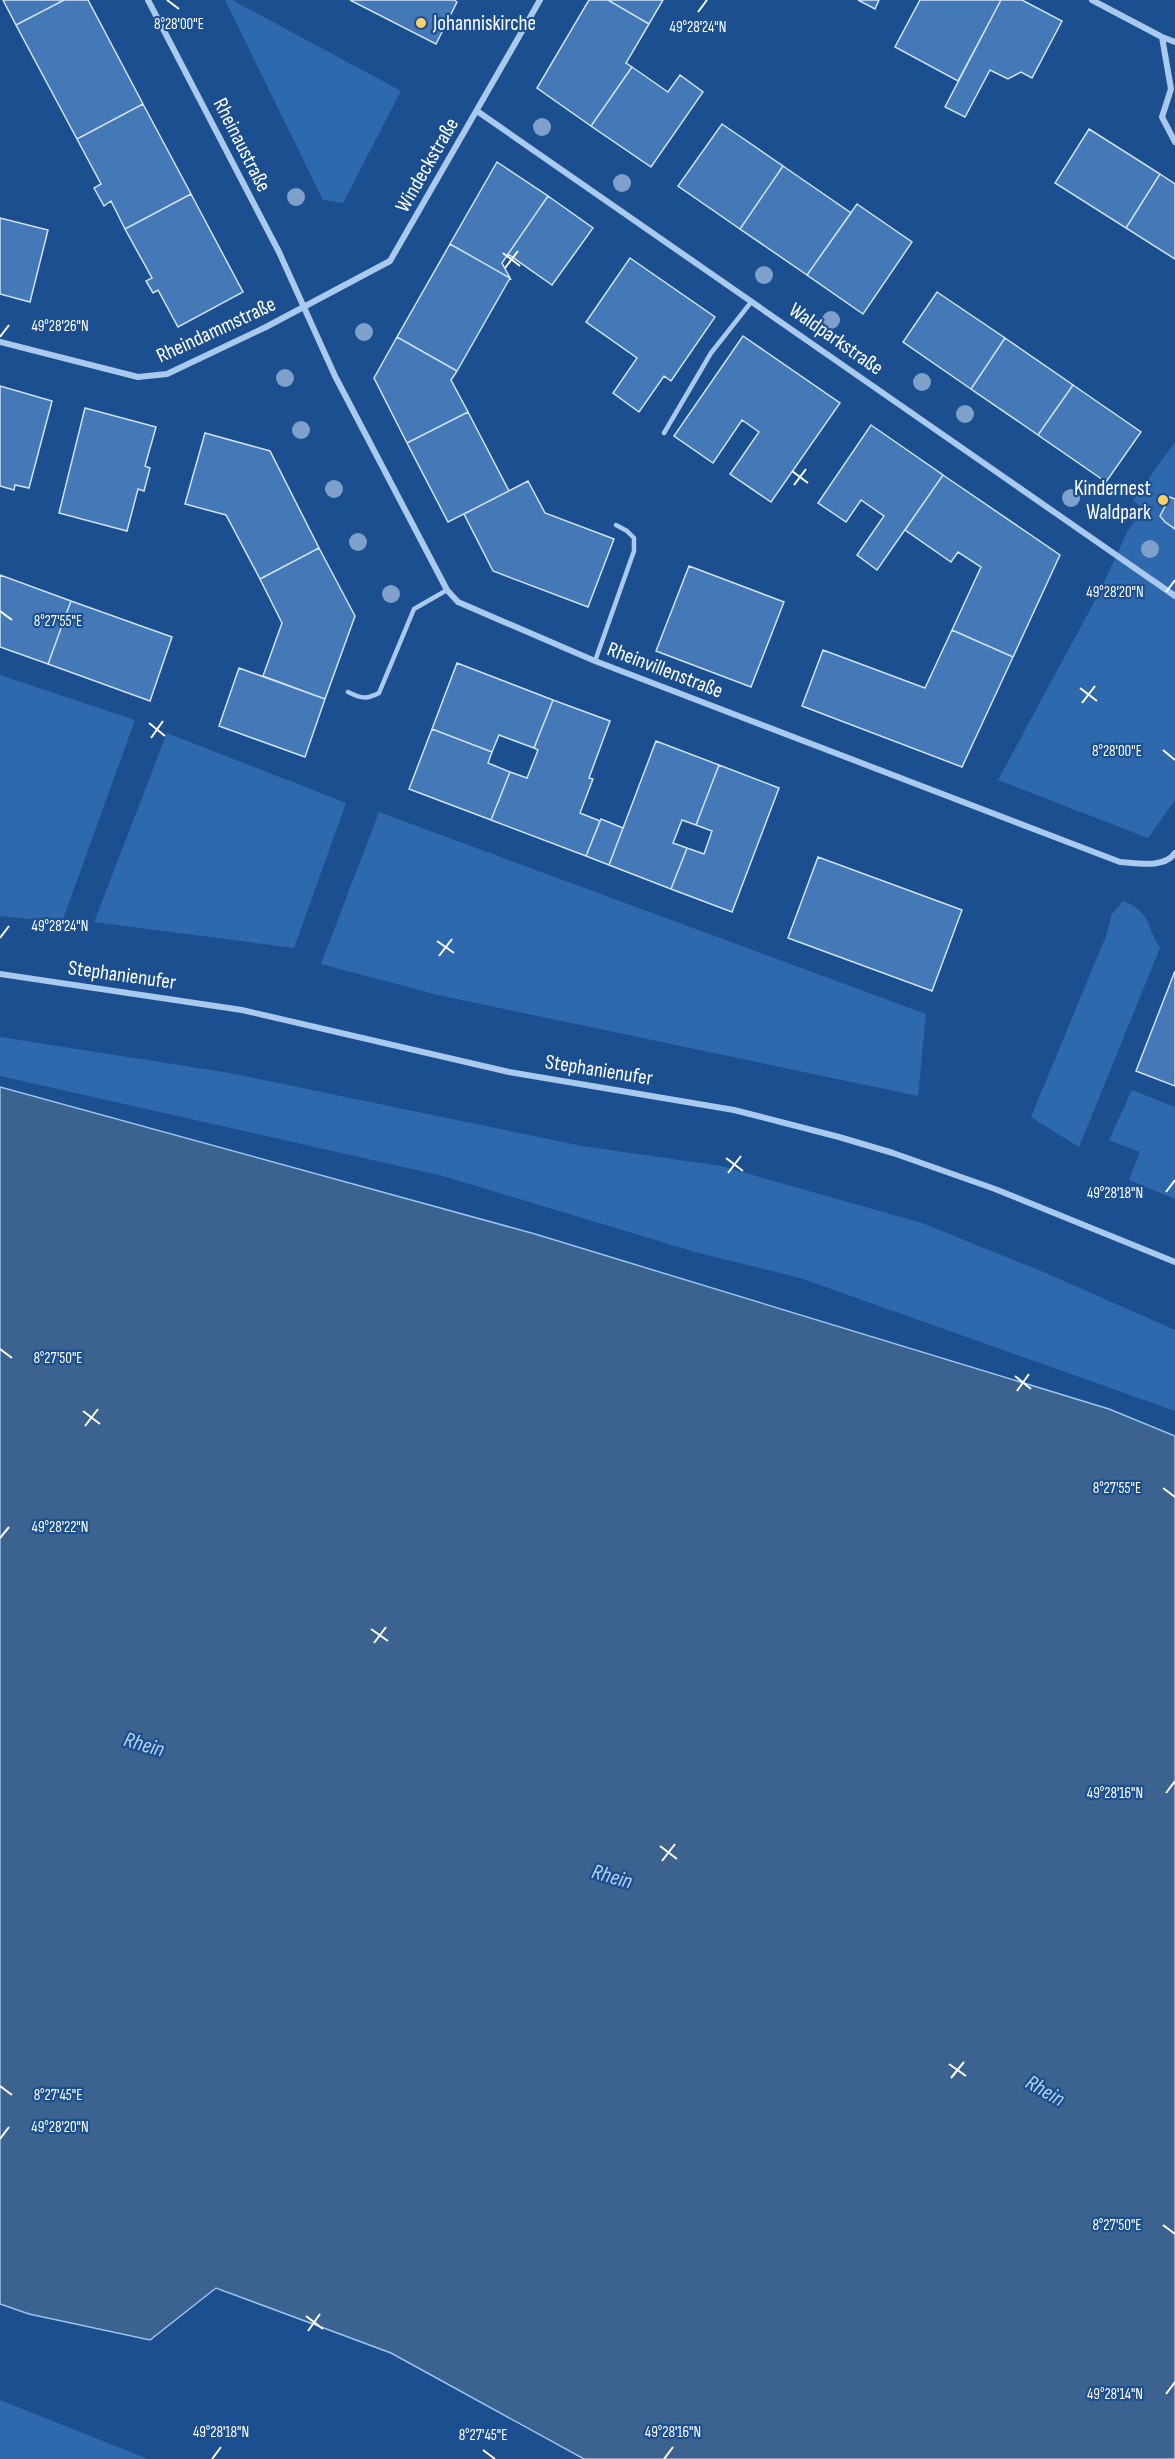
<svg xmlns="http://www.w3.org/2000/svg" width="1175" height="2459" viewBox="0 0 1175 2459" font-family="'Sofia Sans Condensed',sans-serif">
  <style>
    .green { fill: #2e69ad }
    .water { fill: #3c6290; stroke: #9cc4f0; stroke-width: 1.5 }
    .building { fill: #4478b7; stroke: #cfe3fa; stroke-width: 1.5 }
    .lines { fill: none; stroke-linecap: round; stroke-linejoin: round }
    .lane { stroke: #a9c9ee; stroke-width: 4.5 }
    .street { stroke: #a9c9ee; stroke-width: 6 }
    .tree { fill: #7ea0ca }
    .ticks { fill: none; stroke: #fff; stroke-width: 2 }
    .poi-dot { fill: #ffd166; stroke: #1b4f8f; stroke-width: 2 }
    .labels { text-anchor: middle; dominant-baseline: central; stroke-width: 4.5; stroke-linejoin: round; paint-order: stroke }
    .poi-label { font-size: 21px; fill: #fff; stroke: #1b4f8f; text-anchor: start }
    .street-label { font-size: 21px; fill: #fff; stroke: #1b4f8f }
    .water-label { font-size: 22px; font-style: italic; fill: #b5d3f5; stroke: #1b4f8f }
    .ticks-label { font-size: 15px; text-anchor: middle; fill: #fff; stroke: #1b4f8f; stroke-width: 4.5; stroke-linejoin: round; paint-order: stroke }
  </style>
  <rect width="100%" height="100%" fill="#1b4f8f"/>
  <path class="green" d="M 225,0 L 232,0 L 401,91 L 343,203 L 323,200 Z
    M 1175,442 L 1175,800 L 1148,838 L 998,780 L 1100,591 L 1127,532 L 1143,509 L 1133,500 Z
    M 0,675 L 135,720 L 62,922 L 0,916 Z
    M 167,733 L 346,803 L 294,948 L 94,922 Z
    M 379,812 L 926,1014 L 918,1096 L 438,995 L 321,964 Z
    M 1123,901 C 1152,913 1145,924 1160,948 L 1079,1147 L 1031,1117 L 1106,936 L 1112,914 Z
    M 0,1037 L 230,1073 L 582,1146 L 721,1166 L 922,1223 L 1046,1273 L 1175,1330 L 1175,1411 L 800,1278 L 695,1252 L 443,1176 L 0,1076 Z
    M 1132,1090 L 1175,1107 L 1175,1199 L 1129,1180 L 1140,1152 L 1109,1140 Z
    M 0,2400 L 148,2459 L 0,2459 Z"/>
  <path class="water" d="M 0,1087 L 535,1234 L 1109,1409 L 1175,1436 L 1175,2459 L 584,2459 L 391,2353 L 216,2288 L 150,2340 L 29,2314 L 0,2304 Z"/>
  <path class="building" d="M 3,0 L 64,0 L 16,25 Z
    M 64,0 L 88,0 L 143,104 L 77,139 L 16,25 Z
    M 350,0 L 454,0 L 457,2 L 436,44 Z
    M 589,0 L 608,0 L 649,24 L 626,63 L 632,67 L 591,126 L 537,88 Z
    M 608,0 L 663,0 L 649,24 Z
    M 858,0 L 879,0 L 875,9 Z
    M 920,0 L 1001,0 L 958,81 L 895,47 Z
    M 1001,0 L 1022,0 L 1062,21 L 1032,78 L 1021,72 L 1008,79 L 990,70 L 965,117 L 945,107 Z
    M 632,67 L 668,92 L 680,75 L 703,92 L 651,167 L 591,126 Z
    M 143,104 L 191,194 L 125,229 L 111,201 L 104,206 L 94,188 L 101,184 L 77,139 Z
    M 722,124 L 783,166 L 740,229 L 678,186 Z
    M 1089,129 L 1160,174 L 1126,228 L 1055,183 Z
    M 497,162 L 548,196 L 502,263 L 510,278 L 450,244 Z
    M 783,166 L 851,213 L 807,275 L 740,229 Z
    M 1160,174 L 1175,184 L 1175,259 L 1126,228 Z
    M 191,194 L 243,292 L 178,327 L 158,290 L 153,293 L 146,281 L 152,278 L 125,229 Z
    M 548,196 L 593,228 L 552,285 L 508,254 Z
    M 857,204 L 912,242 L 863,314 L 807,275 Z
    M 0,218 L 48,230 L 30,302 L 0,294 Z
    M 450,244 L 510,278 L 457,371 L 397,337 Z
    M 630,258 L 715,317 L 671,381 L 664,376 L 639,412 L 613,393 L 637,358 L 586,322 Z
    M 937,292 L 1005,338 L 971,389 L 903,342 Z
    M 743,336 L 840,403 L 771,502 L 730,474 L 759,432 L 742,420 L 713,463 L 674,436 Z
    M 397,337 L 457,371 L 451,380 L 468,412 L 407,443 L 374,378 Z
    M 1005,338 L 1073,385 L 1038,435 L 971,389 Z
    M 1073,385 L 1141,432 L 1106,482 L 1038,435 Z
    M 0,386 L 52,401 L 29,488 L 15,485 L 14,490 L 0,486 Z
    M 85,408 L 156,427 L 145,466 L 150,468 L 144,491 L 138,489 L 127,531 L 59,513 Z
    M 468,412 L 509,491 L 448,522 L 407,443 Z
    M 871,425 L 943,475 L 877,570 L 857,555 L 884,516 L 861,500 L 846,522 L 818,503 Z
    M 205,433 L 270,451 L 319,548 L 260,579 L 226,515 L 185,504 Z
    M 943,475 L 1060,555 L 1013,657 L 952,630 L 981,567 L 958,552 L 951,562 L 905,530 Z
    M 528,481 L 545,513 L 614,539 L 588,607 L 493,571 L 464,514 Z
    M 1170,497 L 1175,499 L 1175,529 L 1165,522 L 1160,516 Z
    M 319,548 L 355,616 L 325,699 L 263,676 L 282,623 L 260,579 Z
    M 689,566 L 784,602 L 751,687 L 656,651 Z
    M 0,575 L 71,601 L 48,664 L 0,647 Z
    M 71,601 L 172,637 L 150,701 L 48,664 Z
    M 952,630 L 1013,657 L 962,767 L 802,706 L 823,650 L 925,688 Z
    M 457,663 L 553,700 L 534,748 L 499,735 L 492,752 L 432,729 Z
    M 239,668 L 325,699 L 305,757 L 219,726 Z
    M 553,700 L 610,721 L 589,778 L 593,779 L 580,813 L 600,821 L 586,856 L 491,820 L 510,772 L 527,778 L 538,750 L 534,748 Z
    M 432,729 L 492,752 L 488,763 L 510,772 L 491,820 L 409,789 Z
    M 656,741 L 719,765 L 696,825 L 682,820 L 673,843 L 687,848 L 671,889 L 609,865 Z
    M 719,765 L 779,788 L 732,912 L 671,889 L 687,848 L 704,854 L 712,831 L 696,825 Z
    M 601,819 L 623,828 L 609,865 L 586,856 Z
    M 818,857 L 962,910 L 932,991 L 788,938 Z
    M 1175,971 L 1175,1086 L 1136,1071 Z"/>
  <g class="lines">
    <path class="lane" d="M 664,433 L 711,353 L 752,301
      M 595,661 L 634,551 L 634,538 L 627,531 L 616,525
      M 348,692 C 360,698 366,700 379,693 L 414,609 L 447,590"/>
    <path class="street" d="M 148,0 L 279,252 L 335,376 L 447,590 L 458,602 L 595,661 L 1120,862 C 1137,863 1164,869 1175,853
      M 1092,0 L 1162,37 L 1175,42
      M 1162,37 L 1171,89 L 1162,117 L 1175,142
      M 477,111 L 1175,596
      M 0,342 L 138,377 L 167,374 L 266,327 L 390,261 L 540,0
      M 0,974 L 242,1010 L 509,1072 L 734,1110 L 839,1137 L 893,1153 L 995,1189 L 1175,1262"/>
  </g>
  <g class="tree">
    <circle cx="542" cy="127" r="9"/>
    <circle cx="622" cy="183" r="9"/>
    <circle cx="296" cy="197" r="9"/>
    <circle cx="764" cy="275" r="9"/>
    <circle cx="831" cy="320" r="9"/>
    <circle cx="364" cy="332" r="9"/>
    <circle cx="285" cy="378" r="9"/>
    <circle cx="922" cy="382" r="9"/>
    <circle cx="965" cy="414" r="9"/>
    <circle cx="301" cy="430" r="9"/>
    <circle cx="334" cy="489" r="9"/>
    <circle cx="1071" cy="498" r="9"/>
    <circle cx="358" cy="542" r="9"/>
    <circle cx="1150" cy="549" r="9"/>
    <circle cx="391" cy="594" r="9"/>
  </g>
  <path class="ticks" d="M 167,0 L 179,9M 698,12 L 707,0M 503,253 L 520,266M 505,268 L 518,251M 0,337 L 9,325M 792,471 L 808,483M 794,485 L 806,469M 1166,592 L 1175,580M 0,611 L 12,620M 1080,688 L 1097,701M 1082,703 L 1095,686M 149,723 L 165,736M 151,738 L 163,721M 1163,750 L 1175,760M 0,938 L 9,926M 437,941 L 454,953M 439,956 L 452,939M 726,1158 L 743,1171M 728,1173 L 741,1156M 1166,1192 L 1175,1180M 0,1349 L 12,1358M 1015,1376 L 1031,1389M 1017,1391 L 1029,1374M 83,1411 L 100,1424M 85,1426 L 98,1409M 1163,1488 L 1175,1497M 0,1538 L 9,1527M 371,1629 L 388,1641M 374,1643 L 386,1627M 1166,1793 L 1175,1781M 660,1846 L 677,1859M 662,1861 L 675,1844M 949,2064 L 966,2076M 951,2078 L 964,2062M 0,2086 L 12,2095M 0,2139 L 9,2127M 1163,2225 L 1175,2234M 306,2316 L 323,2329M 308,2331 L 320,2314M 1166,2394 L 1175,2382M 483,2450 L 495,2459M 212,2459 L 221,2447M 664,2459 L 673,2447"/>
  <g class="poi-dot">
    <circle cx="421" cy="23" r="6"/>
    <circle cx="1163" cy="500" r="6"/>
  </g>
  <g class="labels">
    <g class="poi-label">
      <text x="433" y="23">Johanniskirche</text>
      <text x="1151" y="488" text-anchor="end">Kindernest<tspan x="1151" dy="24">Waldpark</tspan></text>
    </g>
    <g class="street-label">
      <text transform="translate(242 145) rotate(63)">Rheinaustraße</text>
      <text transform="translate(427 165) rotate(-60)">Windeckstraße</text>
      <text transform="translate(216 330) rotate(-25)">Rheindammstraße</text>
      <text transform="translate(836 339) rotate(35)">Waldparkstraße</text>
      <text transform="translate(665 670) rotate(21)">Rheinvillenstraße</text>
      <text transform="translate(122 975) rotate(8)">Stephanienufer</text>
      <text transform="translate(599 1070) rotate(9)">Stephanienufer</text>
    </g>
    <g class="water-label">
      <text transform="translate(144 1745) rotate(16)">Rhein</text>
      <text transform="translate(612 1877) rotate(16)">Rhein</text>
      <text transform="translate(1045 2091) rotate(30)">Rhein</text>
    </g>
  </g>
  <g class="ticks-label">
    <text x="179" y="29">8°28'00"E</text>
    <text x="698" y="32">49°28'24"N</text>
    <text x="60" y="331">49°28'26"N</text>
    <text x="1115" y="597">49°28'20"N</text>
    <text x="58" y="626">8°27'55"E</text>
    <text x="1117" y="756">8°28'00"E</text>
    <text x="60" y="931">49°28'24"N</text>
    <text x="1115" y="1198">49°28'18"N</text>
    <text x="58" y="1363">8°27'50"E</text>
    <text x="1117" y="1493">8°27'55"E</text>
    <text x="60" y="1532">49°28'22"N</text>
    <text x="1115" y="1798">49°28'16"N</text>
    <text x="58" y="2100">8°27'45"E</text>
    <text x="60" y="2132">49°28'20"N</text>
    <text x="1117" y="2230">8°27'50"E</text>
    <text x="1115" y="2399">49°28'14"N</text>
    <text x="221" y="2437">49°28'18"N</text>
    <text x="673" y="2437">49°28'16"N</text>
    <text x="483" y="2440">8°27'45"E</text>
  </g>
</svg>
